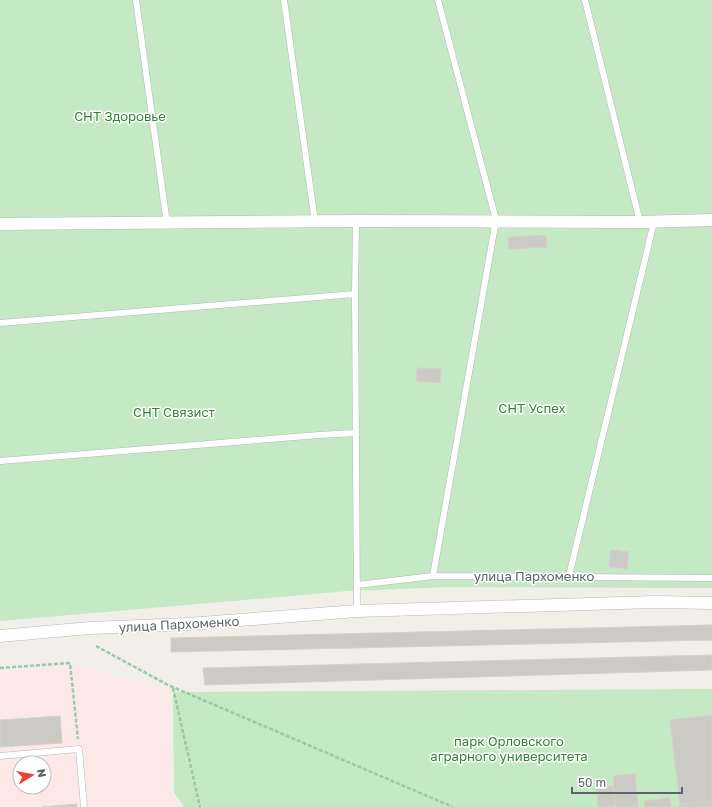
<svg xmlns="http://www.w3.org/2000/svg" width="712" height="807" viewBox="0 0 712 807" font-family="'Golos Text',sans-serif">
  <style>
    .medical { fill: #fce8e6; fill-rule: evenodd }
    .green { fill: #c5e8c5 }
    .building { fill: #cccac5; stroke: #d6d1c6 }
    .lines { fill: none; stroke-linecap: round; stroke-linejoin: round }
    .service-casing { stroke: #b5b8bc; stroke-width: 7 }
    .minor-casing { stroke: #b5b8bc; stroke-width: 13 }
    .path { stroke: #9cc7a9; stroke-width: 2.5; stroke-dasharray: 4 2; stroke-linecap: butt }
    .service { stroke: #fff; stroke-width: 6 }
    .minor { stroke: #fff; stroke-width: 12 }
    .labels { text-anchor: middle; dominant-baseline: central; stroke-width: 3; stroke-linejoin: round; paint-order: stroke }
    .park-label { font-size: 13px; fill: #348238; stroke: #fff }
    .street-label { font-size: 13px; fill: #5f6368; stroke: #fff }
  </style>
  <rect width="100%" height="100%" fill="#f1efe8"/>
  <path class="medical" d="M 81,666 L 169,691 L 171,793 L 182,807 L 0,807 L 0,673 ZM 20,763 L 44,763 L 44,787 L 20,787 Z"/>
  <path class="green" d="M 0,0 L 712,0 L 712,588 L 450,587 L 349,591 L 0,621 Z
    M 712,689 L 712,807 L 184,807 L 174,792 L 173,692 Z"/>
  <path class="building" d="M 546,235 L 547,247 L 509,249 L 508,237 Z
    M 417,368 L 441,369 L 440,383 L 416,381 Z
    M 611,550 L 629,552 L 627,569 L 609,567 Z
    M 712,625 L 712,640 L 171,652 L 171,638 Z
    M 712,655 L 712,670 L 205,685 L 203,668 Z
    M 712,715 L 712,801 L 680,805 L 670,720 Z
    M 60,716 L 62,743 L 0,747 L 0,720 Z
    M 635,774 L 638,807 L 615,807 L 613,776 Z
    M 613,786 L 615,807 L 598,807 L 596,787 Z
    M 670,798 L 671,807 L 645,807 L 644,801 Z
    M 712,801 L 712,807 L 680,807 L 680,805 Z
    M 77,804 L 77,807 L 43,807 Z"/>
  <g class="lines">
    <defs>
      <path id="service" d="M 136,0 L 167,224
        M 284,0 L 315,222
        M 585,0 L 640,222
        M 356,221 L 355,294 L 357,611
        M 0,323 L 355,294
        M 0,461 L 319,435 L 356,433
        M 433,576 L 496,220 L 438,0
        M 569,576 L 654,222
        M 357,585 L 433,576 L 712,578
        M 0,756 L 79,749 L 84,807"/>
      <path id="minor" d="M 0,224 L 356,221 L 640,222 L 712,220
        M 0,636 L 90,628 L 187,624 L 357,611 L 654,602 L 712,603"/>
    </defs>
    <use href="#service" class="service-casing"/>
    <use href="#minor" class="minor-casing"/>
    <path class="path" d="M 96,646 L 168,685 L 453,807
      M 0,668 L 70,663 L 78,739
      M 173,688 L 200,807"/>
    <use href="#service" class="service"/>
    <use href="#minor" class="minor"/>
  </g>
  <g class="labels">
    <g class="park-label">
      <text x="120" y="116">СНТ Здоровье</text>
      <text x="532" y="408">СНТ Успех</text>
      <text x="174" y="412">СНТ Связист</text>
      <text x="509" y="741">парк Орловского<tspan x="509" dy="15">аграрного университета</tspan></text>
    </g>
    <g class="street-label">
      <text x="534" y="576">улица Пархоменко</text>
      <text transform="translate(179 624) rotate(-3)">улица Пархоменко</text>
    </g>
  </g>
  <g transform="translate(32 775) rotate(79)"><circle r="19" fill="#ffffff" stroke="#bfc1c3"/>
  <path d="M0-3L7 15L0 10L-7 15Z" fill="#ea4335"/>
  <text y="-6" font-size="11" font-weight="bold" text-anchor="middle" fill="#5f6368">N</text>
  </g>
  <path d="M572 787v6h110v-6" fill="none" stroke="#5f6368" stroke-width="2"/>
  <text x="578" y="787" font-size="12" fill="#5f6368" stroke="#ffffff" stroke-width="3" paint-order="stroke">50 m</text>
</svg>
